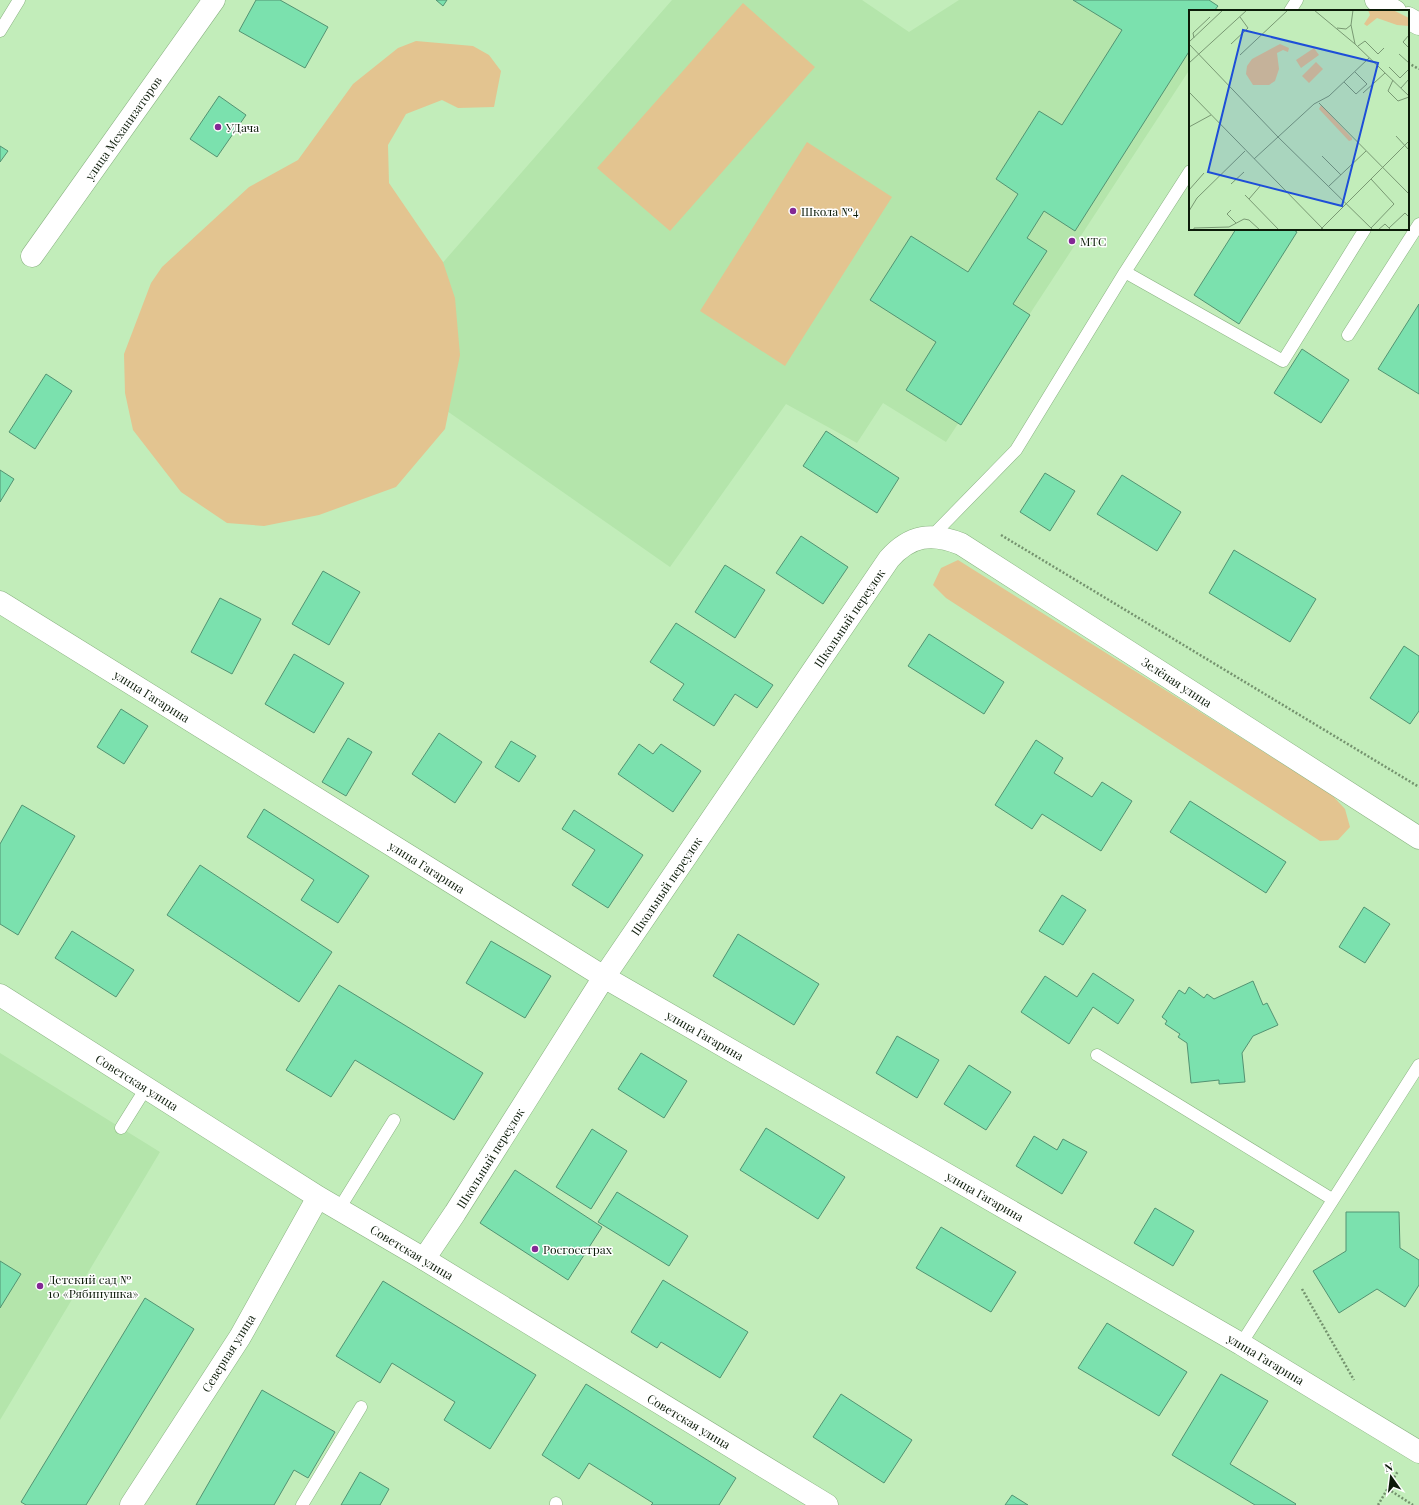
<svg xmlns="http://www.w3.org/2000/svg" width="1419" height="1505" viewBox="0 0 1419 1505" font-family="'Playfair Display',serif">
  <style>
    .built { fill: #b4e5ab }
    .green { fill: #e3c490 }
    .building { fill: #7be1ae; stroke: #539372 }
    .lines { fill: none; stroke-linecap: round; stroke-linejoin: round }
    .service-casing { stroke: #89b281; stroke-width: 13 }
    .minor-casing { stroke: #89b281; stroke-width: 23 }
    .tertiary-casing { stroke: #89b281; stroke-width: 23 }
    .secondary-casing { stroke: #89b281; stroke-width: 23 }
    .path { stroke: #74926e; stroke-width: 2.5; stroke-dasharray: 2 2; stroke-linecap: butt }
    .service { stroke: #fff; stroke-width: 12 }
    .minor { stroke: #fff; stroke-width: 22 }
    .tertiary { stroke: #fff; stroke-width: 22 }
    .secondary { stroke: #fff; stroke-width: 22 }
    .poi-dot { fill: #832895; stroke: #fff; stroke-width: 1.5 }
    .labels { text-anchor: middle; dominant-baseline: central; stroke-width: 3; stroke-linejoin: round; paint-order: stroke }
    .poi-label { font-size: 12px; fill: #0c1b09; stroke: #fff; text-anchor: start }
    .street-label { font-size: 12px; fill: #0c1b09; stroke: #fff }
    .inset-road { fill: none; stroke: #799973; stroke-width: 1 }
    .view { fill: #1d4ed8; fill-opacity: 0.15; stroke: #1d4ed8; stroke-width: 2 }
    .inset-edge { fill: none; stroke: #0c1b09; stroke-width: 2 }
  </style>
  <rect width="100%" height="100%" fill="#c2edba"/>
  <path class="built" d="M 672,0 L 862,0 L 909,32 L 959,0 L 1204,0 L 1221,11 L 1190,11 L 1190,69 L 946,442 L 883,403 L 857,443 L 786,404 L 670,567 L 364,353 Z
    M 0,1053 L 160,1152 L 0,1420 Z"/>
  <path class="green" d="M 743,3 L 815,67 L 670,231 L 597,168 Z
    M 416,41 L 473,46 L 489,55 L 501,71 L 494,107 L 458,108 L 442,100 L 406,114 L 388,145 L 389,183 L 443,262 L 455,298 L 460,355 L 445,429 L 396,487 L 319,515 L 264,526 L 227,523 L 181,492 L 133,430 L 125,393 L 124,354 L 151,283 L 162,267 L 249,187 L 298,160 L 353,84 L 398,48 Z
    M 807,142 L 892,197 L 785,366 L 700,311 Z
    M 958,560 L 1331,794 L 1345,809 L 1350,827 L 1338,840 L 1320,841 L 946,598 L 933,585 L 941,568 Z"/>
  <path class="building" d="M 256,0 L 280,0 L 328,27 L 305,68 L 239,31 Z
    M 436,0 L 447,0 L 443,6 Z
    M 1073,0 L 1209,0 L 1218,6 L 1214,11 L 1190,11 L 1190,50 L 1075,231 L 1044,211 L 1027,238 L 1047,251 L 1013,304 L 1030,315 L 961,425 L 906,390 L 936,342 L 870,300 L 911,236 L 968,272 L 1018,194 L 996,179 L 1039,111 L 1062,125 L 1122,30 Z
    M 219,96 L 246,115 L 217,157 L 190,139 Z
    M 0,146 L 8,151 L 0,162 Z
    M 1236,229 L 1292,229 L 1297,232 L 1239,324 L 1194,295 Z
    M 1419,304 L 1419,394 L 1378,369 Z
    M 1302,349 L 1349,380 L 1321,423 L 1274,393 Z
    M 46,374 L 72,391 L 35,449 L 9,432 Z
    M 826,431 L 899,478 L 877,513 L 803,466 Z
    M 0,470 L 14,479 L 0,502 Z
    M 1045,473 L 1075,491 L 1050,531 L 1020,512 Z
    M 1122,475 L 1181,512 L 1157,551 L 1097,514 Z
    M 801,536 L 848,567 L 823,604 L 776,573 Z
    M 1234,550 L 1316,599 L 1290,642 L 1209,593 Z
    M 725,565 L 765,590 L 735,638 L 695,612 Z
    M 323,571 L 360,592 L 329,645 L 292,624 Z
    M 220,598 L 261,619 L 232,674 L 191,652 Z
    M 676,623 L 773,685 L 757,708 L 735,694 L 714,726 L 673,700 L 684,684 L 650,662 Z
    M 929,634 L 1004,682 L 984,714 L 908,666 Z
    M 1404,646 L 1419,656 L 1419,711 L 1410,724 L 1370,698 Z
    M 294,654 L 344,683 L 314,733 L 265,704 Z
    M 121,709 L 148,726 L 124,764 L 97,747 Z
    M 439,733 L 482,762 L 455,803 L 412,774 Z
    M 348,738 L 372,752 L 346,796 L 322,782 Z
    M 1036,740 L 1063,758 L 1054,773 L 1092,797 L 1102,782 L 1132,801 L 1101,851 L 1042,814 L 1032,829 L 995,805 Z
    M 511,741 L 536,756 L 519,782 L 495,767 Z
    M 639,744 L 653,754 L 661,744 L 701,771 L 673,812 L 618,774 Z
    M 1190,801 L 1286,862 L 1266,893 L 1170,832 Z
    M 22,805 L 75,836 L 18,935 L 0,924 L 0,844 Z
    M 264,809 L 369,876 L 338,923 L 301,900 L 314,880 L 247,837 Z
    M 574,810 L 643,855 L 608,908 L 572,885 L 595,850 L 562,829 Z
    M 200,865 L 332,952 L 299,1002 L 167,915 Z
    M 1062,895 L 1086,910 L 1063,945 L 1039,931 Z
    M 1364,907 L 1390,924 L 1365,963 L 1339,947 Z
    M 72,931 L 134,970 L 116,997 L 55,958 Z
    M 738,934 L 819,984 L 794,1025 L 713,976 Z
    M 491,941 L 551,976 L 525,1018 L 466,983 Z
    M 1093,973 L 1134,1000 L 1118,1024 L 1093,1007 L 1069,1044 L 1021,1012 L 1045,976 L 1077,997 Z
    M 1253,981 L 1263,1005 L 1267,1003 L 1278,1025 L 1253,1036 L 1242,1053 L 1245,1082 L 1219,1084 L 1219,1080 L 1191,1083 L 1187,1043 L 1178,1037 L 1180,1034 L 1165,1024 L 1167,1021 L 1162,1017 L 1179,990 L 1185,994 L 1189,987 L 1204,998 L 1207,994 L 1214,999 Z
    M 339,985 L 483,1073 L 454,1120 L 355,1060 L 331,1097 L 286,1070 Z
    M 897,1036 L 939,1060 L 917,1098 L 876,1073 Z
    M 641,1053 L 687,1081 L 664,1118 L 618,1089 Z
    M 969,1065 L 1011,1092 L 986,1130 L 944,1104 Z
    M 766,1128 L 845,1177 L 818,1219 L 740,1170 Z
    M 592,1129 L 627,1151 L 591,1209 L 556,1187 Z
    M 1034,1136 L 1057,1150 L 1063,1139 L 1087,1152 L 1062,1194 L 1016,1166 Z
    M 515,1170 L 602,1227 L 568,1280 L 480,1223 Z
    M 617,1192 L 688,1236 L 669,1266 L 598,1222 Z
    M 1155,1208 L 1194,1231 L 1173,1266 L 1134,1243 Z
    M 1346,1212 L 1399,1212 L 1400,1248 L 1419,1260 L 1419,1285 L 1405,1307 L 1377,1289 L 1339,1313 L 1313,1271 L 1346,1251 Z
    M 941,1227 L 1016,1272 L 991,1312 L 916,1268 Z
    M 0,1261 L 21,1274 L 0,1308 Z
    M 663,1280 L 748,1332 L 720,1378 L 661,1342 L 657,1348 L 631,1332 Z
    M 383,1281 L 536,1375 L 490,1449 L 444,1420 L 455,1402 L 392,1363 L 380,1383 L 336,1356 Z
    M 145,1298 L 194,1329 L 86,1505 L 26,1505 L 21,1502 Z
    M 1107,1323 L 1187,1372 L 1159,1416 L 1078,1368 Z
    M 1221,1374 L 1268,1401 L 1230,1464 L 1296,1504 L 1295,1505 L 1255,1505 L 1172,1455 Z
    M 586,1384 L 736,1478 L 719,1505 L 651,1505 L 653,1503 L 589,1463 L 579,1479 L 542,1455 Z
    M 262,1390 L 335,1432 L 308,1478 L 294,1470 L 274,1505 L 196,1505 Z
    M 841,1394 L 912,1440 L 884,1483 L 813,1437 Z
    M 360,1472 L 389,1489 L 380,1505 L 341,1505 Z
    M 1012,1495 L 1028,1505 L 1005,1505 Z"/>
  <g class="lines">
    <defs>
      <path id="service" d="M 1290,11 L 1297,0
        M 0,31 L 19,0
        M 1125,272 L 1283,361 L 1365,229
        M 1348,335 L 1419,224
        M 932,536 L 1016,450 L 1125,272 L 1190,171
        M 1097,1055 L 1332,1199
        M 121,1128 L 146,1088
        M 339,1209 L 394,1120
        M 1241,1344 L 1419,1065
        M 302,1505 L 361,1407
        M 556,1505 L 556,1503"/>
      <path id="minor" d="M 32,256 L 214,0
        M 0,602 L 604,977 L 1241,1344 L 1419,1452
        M 424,1259 L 455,1213 L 604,977 L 889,559 C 910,535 932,532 961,544 L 1419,838"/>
      <path id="tertiary" d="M 0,995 L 318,1197 L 424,1259 L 827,1505
        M 131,1505 L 240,1337 L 318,1197"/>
      <path id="secondary" d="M 1376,0 L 1395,11
        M 1408,18 L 1419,24"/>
    </defs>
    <use href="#service" class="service-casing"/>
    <use href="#minor" class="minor-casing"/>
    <use href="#tertiary" class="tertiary-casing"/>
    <use href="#secondary" class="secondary-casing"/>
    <path class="path" d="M 1408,63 L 1419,69
      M 1001,535 L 1419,787
      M 1302,1289 L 1354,1380
      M 1388,1489 L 1413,1505
      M 1378,1505 L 1398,1471"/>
    <use href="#service" class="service"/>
    <use href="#minor" class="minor"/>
    <use href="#tertiary" class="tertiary"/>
    <use href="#secondary" class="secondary"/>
  </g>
  <g class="poi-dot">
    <circle cx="218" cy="127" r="4"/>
    <circle cx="793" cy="211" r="4"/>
    <circle cx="1072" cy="241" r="4"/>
    <circle cx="535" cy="1249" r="4"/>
    <circle cx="40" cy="1286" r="4"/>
  </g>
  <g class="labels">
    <g class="poi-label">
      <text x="226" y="127">УДача</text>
      <text x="801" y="211">Школа №4</text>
      <text x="1080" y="241">МТС</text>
      <text x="543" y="1249">Росгосстрах</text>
      <text x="48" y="1279">Детский сад №<tspan x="48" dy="14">10 «Рябинушка»</tspan></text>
    </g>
    <g class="street-label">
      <text transform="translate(123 128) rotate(-55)">улица Механизаторов</text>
      <text transform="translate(849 618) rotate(-56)">Школьный переулок</text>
      <text transform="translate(1177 682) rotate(33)">Зелёная улица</text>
      <text transform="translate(152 696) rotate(32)">улица Гагарина</text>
      <text transform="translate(427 867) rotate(32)">улица Гагарина</text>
      <text transform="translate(666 886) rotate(-56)">Школьный переулок</text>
      <text transform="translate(705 1035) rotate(30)">улица Гагарина</text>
      <text transform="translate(137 1082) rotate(32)">Советская улица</text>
      <text transform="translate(490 1158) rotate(-58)">Школьный переулок</text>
      <text transform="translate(985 1196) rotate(30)">улица Гагарина</text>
      <text transform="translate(412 1252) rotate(31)">Советская улица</text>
      <text transform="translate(228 1353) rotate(-58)">Северная улица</text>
      <text transform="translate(1266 1359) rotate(31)">улица Гагарина</text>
      <text transform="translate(689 1421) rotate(31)">Советская улица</text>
    </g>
  </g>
  <g transform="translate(1189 10)">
    <rect width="220" height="220" fill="#c2edba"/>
    <path d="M 179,0 L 204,0 L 220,8 L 220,16 L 208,15 L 188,8 L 178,16 L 175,14 L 181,5 ZM 91,34 L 100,38 L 99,42 L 94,40 L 88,43 L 90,59 L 86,71 L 80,75 L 64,75 L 57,64 L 58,56 L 63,49 ZM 125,38 L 130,45 L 112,58 L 107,50 ZM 127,52 L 134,59 L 120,73 L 113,66 ZM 132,95 L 163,128 L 163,130 L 160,131 L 130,99 Z" fill="#e3c490"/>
    <path class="inset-road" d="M 125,0 L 166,34M 164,0 L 162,15 L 166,34 L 220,86M 148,18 L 157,19 L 162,15M 220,25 L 214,32 L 220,38M 5,28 L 4,23 L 21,7M 0,32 L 34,0M 0,34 L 89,127 L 184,220M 42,34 L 59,18 L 51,7M 169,36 L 176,31 L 189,44 L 195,38M 210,44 L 220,53M 51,45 L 99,0M 0,53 L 58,0M 200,57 L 211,68 L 220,59M 204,70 L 199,81 L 209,91 L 220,87M 155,72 L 167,84 L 178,74 L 166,62M 212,78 L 220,69M 0,82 L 135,220M 174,83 L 196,63M 130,93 L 220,184M 0,117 L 22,105M 207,126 L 220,140M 133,146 L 152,165M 65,149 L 125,94 L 140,86 L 180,48M 182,169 L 205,194 L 182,218M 42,174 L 55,162M 140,176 L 177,141M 0,180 L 15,163M 56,185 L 90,220M 60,189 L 72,175M 42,200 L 38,204 L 47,213M 0,201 L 8,188 L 56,141M 200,218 L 216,203 L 220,207M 5,220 L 5,218 L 40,217 L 55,209 L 60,210 L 71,220M 131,220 L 220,131M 189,220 L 196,214 L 202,220"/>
    <path class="view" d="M 54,20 L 189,53 L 153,196 L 19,162 Z"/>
    <rect width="220" height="220" class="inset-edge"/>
  </g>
  <g transform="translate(1391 1477) rotate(346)" stroke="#ffffff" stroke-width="3" paint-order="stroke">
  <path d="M0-3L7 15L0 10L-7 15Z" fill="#0c1b09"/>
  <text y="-6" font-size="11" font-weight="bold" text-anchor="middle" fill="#0c1b09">N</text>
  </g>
</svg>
